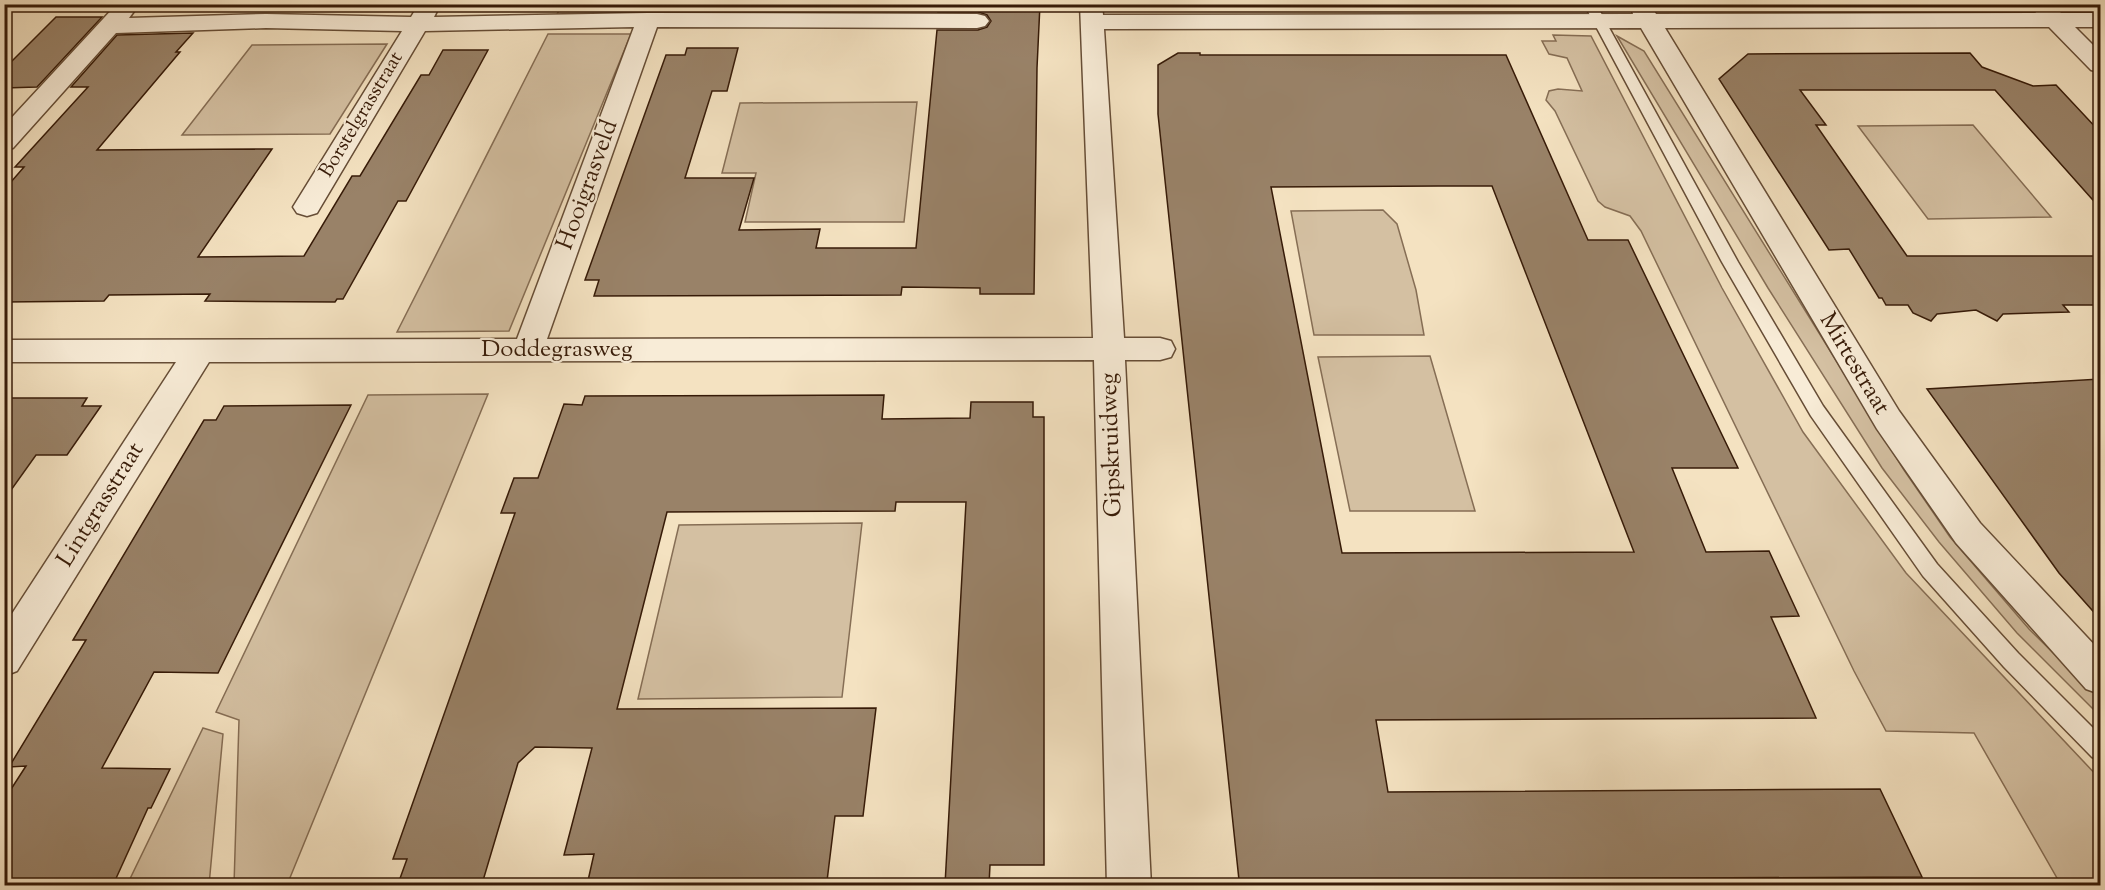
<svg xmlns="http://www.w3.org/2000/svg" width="2105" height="890" viewBox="0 0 2105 890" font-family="'Sorts Mill Goudy',serif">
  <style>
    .green { fill: #d4c0a2; stroke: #866e55; stroke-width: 1.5 }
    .building { fill: #998268; stroke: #371b08; stroke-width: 1.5; fill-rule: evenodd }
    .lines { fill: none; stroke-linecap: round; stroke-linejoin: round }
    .service-casing { stroke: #664d36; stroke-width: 3 }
    .minor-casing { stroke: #664d36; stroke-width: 3 }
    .service { fill: #f8ecd7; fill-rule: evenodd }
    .minor { fill: #f8ecd7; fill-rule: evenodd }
    .labels { text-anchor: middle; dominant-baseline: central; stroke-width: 4.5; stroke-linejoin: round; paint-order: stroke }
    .far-street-label { font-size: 20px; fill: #371b08; stroke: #f8ecd7 }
    .street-label { font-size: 24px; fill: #371b08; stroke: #f8ecd7 }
  </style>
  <rect width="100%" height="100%" fill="#f4e2c1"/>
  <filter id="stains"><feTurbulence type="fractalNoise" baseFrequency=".00333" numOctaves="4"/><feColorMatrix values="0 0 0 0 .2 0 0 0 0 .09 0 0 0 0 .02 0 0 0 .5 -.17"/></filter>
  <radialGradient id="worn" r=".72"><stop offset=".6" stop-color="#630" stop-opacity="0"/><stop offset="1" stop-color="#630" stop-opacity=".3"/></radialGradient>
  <path class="green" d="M 562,5 L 639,5 L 634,17 L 555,18 Z
    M 548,34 L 631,34 L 509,331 L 397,332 Z
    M 1553,35 L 1591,36 L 1722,288 L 1803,432 L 1906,573 L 2100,779 L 2100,885 L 2061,885 L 1974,733 L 1886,731 L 1854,671 L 1641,231 L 1630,216 L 1605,207 L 1598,201 L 1555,111 L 1546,100 L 1549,91 L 1558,89 L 1582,91 L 1567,58 L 1549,54 L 1542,41 L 1556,41 Z
    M 1617,36 L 1644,51 L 1904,470 L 1950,537 L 2029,629 L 2100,699 L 2100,716 L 2017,633 L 1939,542 L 1882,468 L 1768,288 Z
    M 387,44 L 330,134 L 182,135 L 252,45 Z
    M 917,102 L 904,222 L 745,222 L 756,173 L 722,173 L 740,103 Z
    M 1973,125 L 2051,217 L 1928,219 L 1858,126 Z
    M 1383,210 L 1397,224 L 1416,290 L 1424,335 L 1314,335 L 1291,211 Z
    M 1430,356 L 1475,511 L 1350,511 L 1318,357 Z
    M 488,394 L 287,885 L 234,885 L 239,720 L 216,712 L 368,395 Z
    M 862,523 L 842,697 L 638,699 L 679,525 Z
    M 203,728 L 223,734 L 209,885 L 127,885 Z"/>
  <path class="building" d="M 939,4 L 1040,4 L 1037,68 L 1034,294 L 980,294 L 980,288 L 902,287 L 901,295 L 594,296 L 599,280 L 585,280 L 666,55 L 685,55 L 687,48 L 738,48 L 727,91 L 712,91 L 685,178 L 754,178 L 739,230 L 820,229 L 816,248 L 916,248 L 937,30 L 978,30 L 987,27 L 991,21 L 987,15 L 978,12 L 938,12 Z
    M 56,17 L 102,17 L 37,87 L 4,88 L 4,69 Z
    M 193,33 L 176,52 L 180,52 L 97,150 L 272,149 L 198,257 L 304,256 L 352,176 L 360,176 L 421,75 L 429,75 L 443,50 L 488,50 L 406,201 L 398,201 L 343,299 L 337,299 L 335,302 L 205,301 L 210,294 L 109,295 L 104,301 L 4,302 L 4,190 L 24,167 L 15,167 L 88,87 L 71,87 L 117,35 Z
    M 1178,53 L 1200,53 L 1200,55 L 1506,55 L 1588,240 L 1628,240 L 1738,468 L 1672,468 L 1706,552 L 1769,551 L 1799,616 L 1771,617 L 1816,718 L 1376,720 L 1388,792 L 1880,789 L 1922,877 L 1239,880 L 1158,114 L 1158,65 ZM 1438,186 L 1492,186 L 1634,552 L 1342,553 L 1271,187 Z
    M 1970,53 L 1982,67 L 2033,86 L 2056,85 L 2100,132 L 2100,208 L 1995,90 L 1800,90 L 1826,125 L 1816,125 L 1907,256 L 2100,256 L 2100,305 L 2063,305 L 2069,312 L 2003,314 L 1997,321 L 1976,310 L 1937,314 L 1931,321 L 1913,313 L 1908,305 L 1886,305 L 1882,298 L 1879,298 L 1849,249 L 1829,250 L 1719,79 L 1748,54 Z
    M 2100,379 L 2100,619 L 2059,573 L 1927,389 Z
    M 884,395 L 882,419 L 970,418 L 971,402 L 1033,402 L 1033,417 L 1044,417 L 1044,865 L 990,865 L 989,885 L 945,885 L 966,502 L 896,502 L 895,511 L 667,512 L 617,709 L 876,708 L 863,816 L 835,816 L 827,881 L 803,882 L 802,885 L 587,885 L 594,854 L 564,855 L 592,748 L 535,747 L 518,763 L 482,884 L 398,884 L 407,859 L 393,859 L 515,513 L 501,513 L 514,478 L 538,478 L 564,404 L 582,405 L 585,396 Z
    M 4,398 L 87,398 L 82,406 L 101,406 L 67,455 L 36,455 L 4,500 Z
    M 351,405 L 218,673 L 154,672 L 102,768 L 170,769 L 151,808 L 148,808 L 113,885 L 4,885 L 4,800 L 26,766 L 9,767 L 86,640 L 73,640 L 204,420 L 216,420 L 224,406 Z"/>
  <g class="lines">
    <defs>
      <path id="service" d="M 1584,4 L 1596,4 L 1738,262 L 1823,406 L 1937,564 L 2018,653 L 2100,735 L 2100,760 L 2092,757 L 2004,667 L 1923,576 L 1811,416 L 1722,262 Z"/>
      <path id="minor" d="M 419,4 L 435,4 L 438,9 L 434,17 L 648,13 L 977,14 L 985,16 L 989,21 L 985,26 L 977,28 L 657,27 L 547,339 L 1093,338 L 1080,4 L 1102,4 L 1103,15 L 1633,14 L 1630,4 L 1650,4 L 1656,14 L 2036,13 L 2035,11 L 2038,6 C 2049,3 2054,6 2061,13 L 2100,13 L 2100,27 L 2075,27 L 2100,52 L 2100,72 L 2091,70 L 2049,27 L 1665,28 L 1899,411 L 1980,523 L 2100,651 L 2100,694 L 2086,689 L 1956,543 L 1877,429 L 1641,28 L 1104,29 L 1124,338 L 1160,338 L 1171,341 L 1175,349 L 1171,357 L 1160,360 L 1125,360 L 1151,886 L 1107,886 L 1094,360 L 209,362 L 17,671 L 4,676 L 4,626 L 176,362 L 4,362 L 4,340 L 517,339 L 634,27 L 425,31 L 317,213 L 307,216 L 297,213 L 293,207 L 402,31 L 266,28 L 116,33 L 13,148 L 4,150 L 4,126 L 116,5 L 132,5 L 135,10 L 129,18 L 266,14 L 411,17 Z"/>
    </defs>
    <use href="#service" class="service-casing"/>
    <use href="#minor" class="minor-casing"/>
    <use href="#service" class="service"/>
    <use href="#minor" class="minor"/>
  </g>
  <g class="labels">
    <g class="far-street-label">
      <text transform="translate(362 115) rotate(-59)">Borstelgrasstraat</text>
    </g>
    <g class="street-label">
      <text transform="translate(588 185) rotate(-70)">Hooigrasveld</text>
      <text x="557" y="350">Doddegrasweg</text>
      <text transform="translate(1854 364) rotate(59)">Mirtestraat</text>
      <text transform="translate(1112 445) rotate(-92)">Gipskruidweg</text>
      <text transform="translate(101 505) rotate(-58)">Lintgrasstraat</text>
    </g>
  </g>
  <rect width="2105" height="890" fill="none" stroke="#f4e2c1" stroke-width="24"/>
  <rect x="6" y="6" width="2093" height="878" fill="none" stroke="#371b08" stroke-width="3"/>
  <rect x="12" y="12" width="2081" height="866" fill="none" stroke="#371b08" stroke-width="1.5"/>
  <rect width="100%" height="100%" filter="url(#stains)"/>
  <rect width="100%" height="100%" fill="url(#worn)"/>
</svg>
